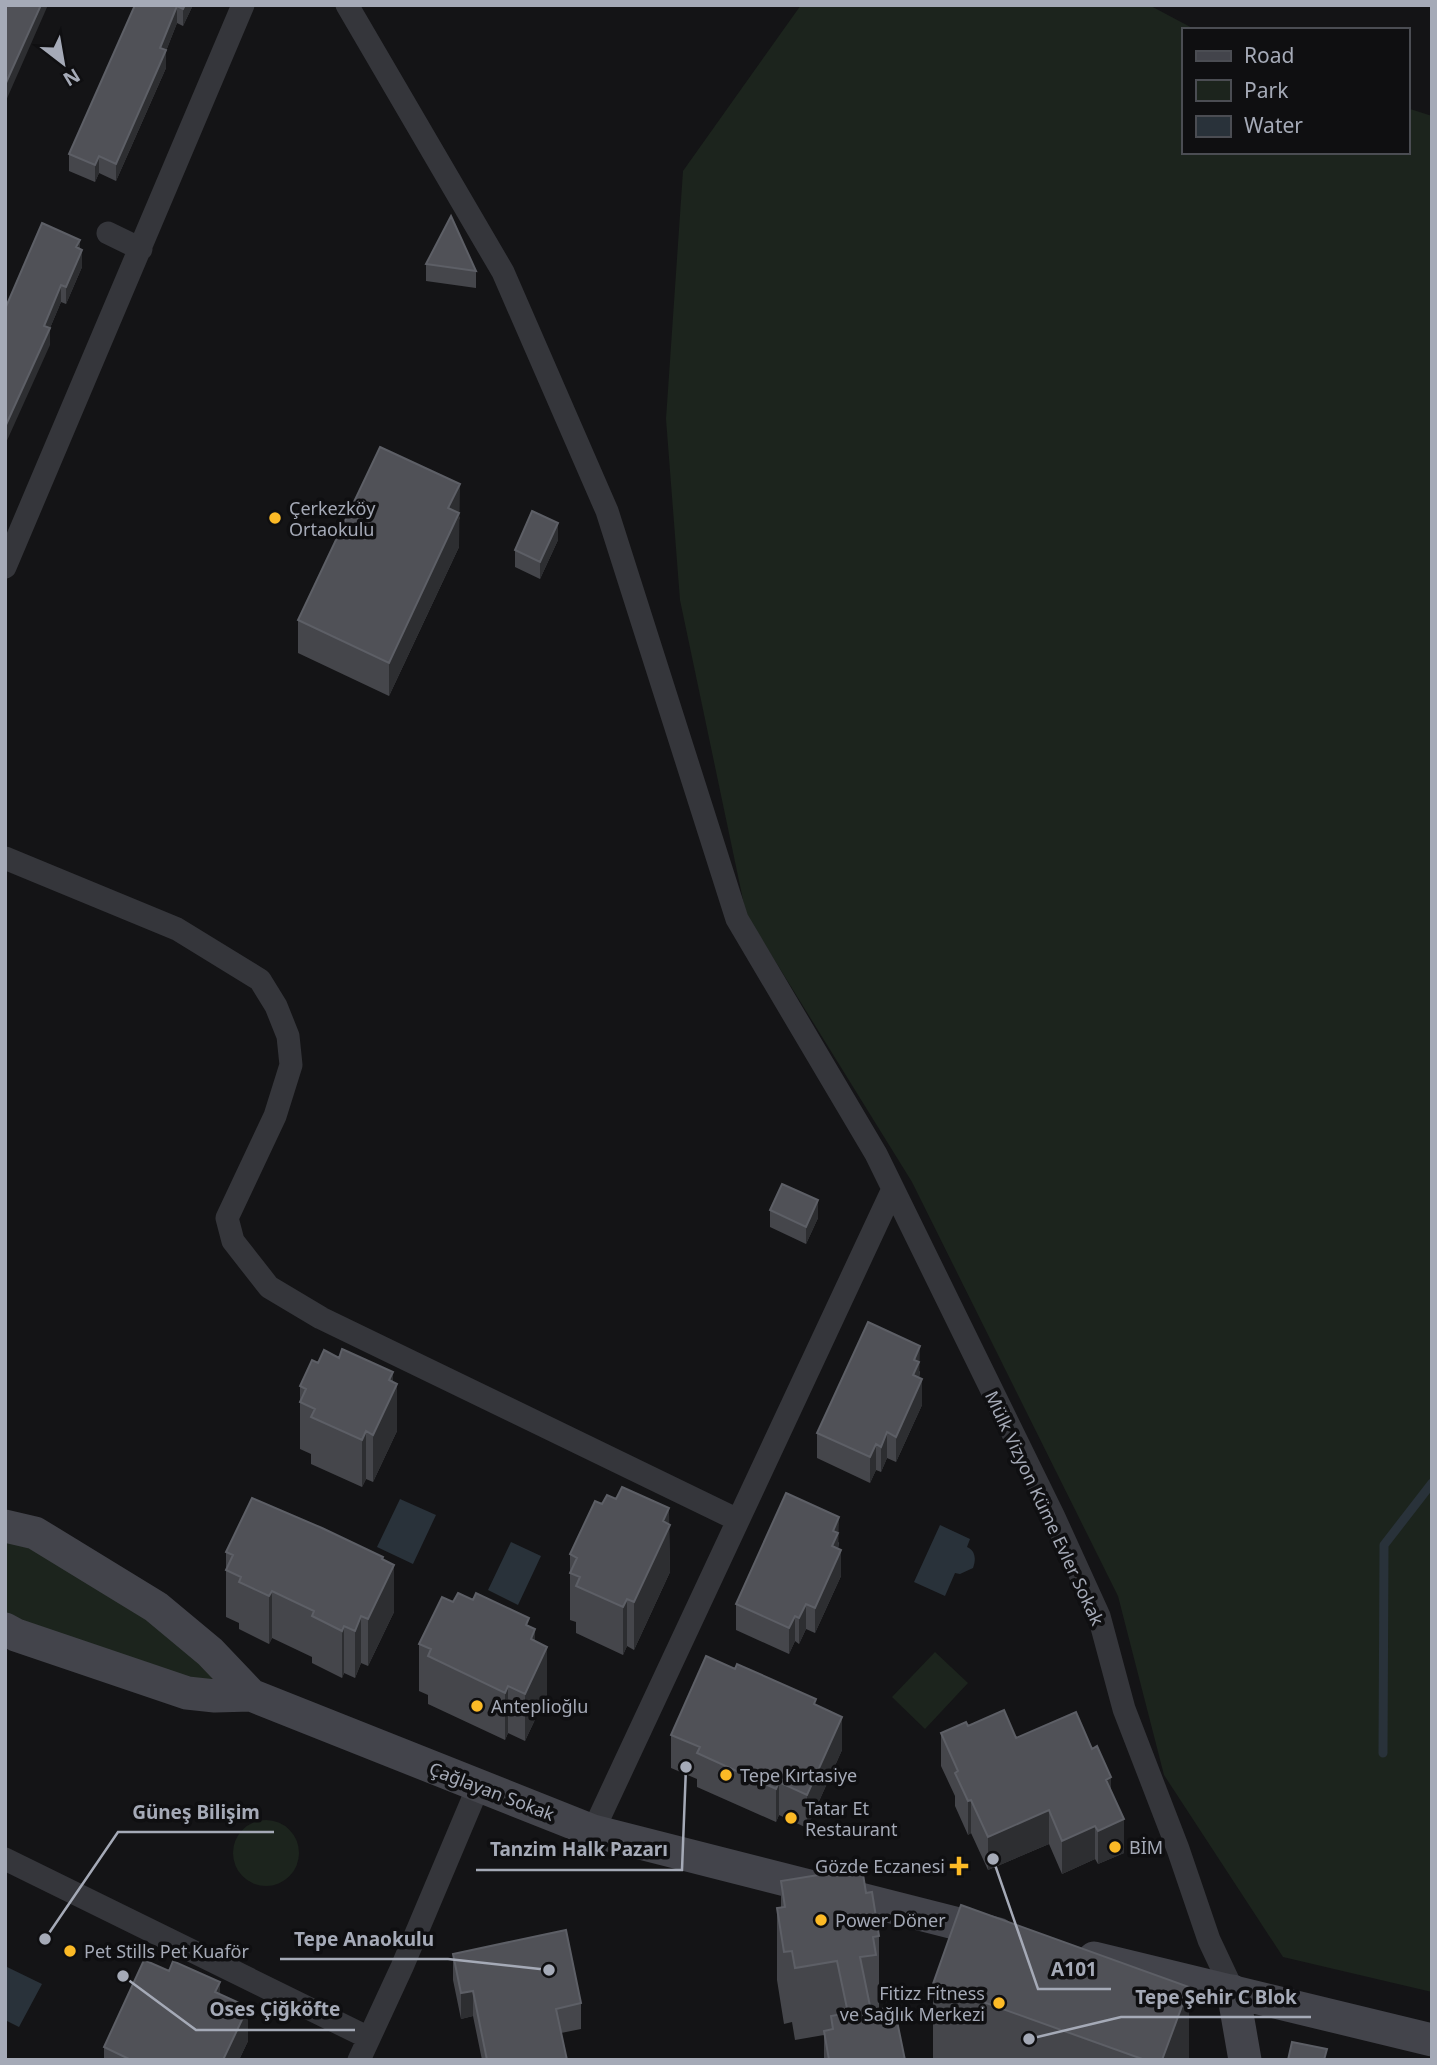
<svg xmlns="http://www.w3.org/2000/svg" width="1437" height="2065" viewBox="0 0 1437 2065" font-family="'Noto Sans',sans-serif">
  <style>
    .green { fill: #1c241d }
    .water { fill: #29323a }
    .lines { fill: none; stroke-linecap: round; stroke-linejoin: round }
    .stream { stroke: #29323a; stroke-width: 9 }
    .street { stroke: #35363b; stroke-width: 23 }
    .secondary { stroke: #43444b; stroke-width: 33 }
    .wall { fill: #45464b }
    .shaded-wall { fill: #2d2e31 }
    .building { fill: #505157; stroke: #5d5f66; stroke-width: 2 }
    .poi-dot { fill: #fcba26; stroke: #0f0f11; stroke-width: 2.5 }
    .labels { text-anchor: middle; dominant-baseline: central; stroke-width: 7; stroke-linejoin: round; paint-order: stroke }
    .poi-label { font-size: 18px; fill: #a5aab7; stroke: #0f0f11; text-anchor: start }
    .street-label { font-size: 18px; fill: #a5aab7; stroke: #0f0f11 }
    .leader { fill: none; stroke: #a5aab7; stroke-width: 2.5 }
    .callout-dot { fill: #a5aab7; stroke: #0f0f11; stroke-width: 2.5 }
    .callout-label { font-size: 19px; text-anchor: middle; font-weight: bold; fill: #a5aab7; stroke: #0f0f11; stroke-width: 7; stroke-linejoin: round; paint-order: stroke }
  </style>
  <rect width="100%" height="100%" fill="#141416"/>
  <path class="green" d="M 801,5 L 1149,5 L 1196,30 L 1183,30 L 1183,152 L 1407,152 L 1407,108 L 1432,116 L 1432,1992 L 1283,1957 L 1164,1775 L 1118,1596 L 912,1182 L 746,914 L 680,600 L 666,419 L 683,171 Z
    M 5,1540 L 44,1548 L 162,1622 L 223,1685 L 205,1688 L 5,1621 Z
    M 935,1652 L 968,1683 L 925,1729 L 892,1697 Z
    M233 1853a33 33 0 1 1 66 0a33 33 0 1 1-66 0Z"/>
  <path class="water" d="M 400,1499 L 436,1515 L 413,1564 L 377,1547 Z
    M 940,1525 L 970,1539 L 967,1547 C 976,1551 976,1560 973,1568 L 960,1574 L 955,1573 L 945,1596 L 914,1582 Z
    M 511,1542 L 541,1556 L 518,1605 L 488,1590 Z
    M 5,1966 L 42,1984 L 19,2027 L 5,2020 Z"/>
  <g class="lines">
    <path class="stream" d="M 1383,1753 L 1384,1545 L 1432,1483"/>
    <path class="street" d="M 347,5 L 503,272 L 607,511 L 737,919 L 876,1154 L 1053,1515 L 1099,1616 L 1124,1709 L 1178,1849 L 1209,1940 L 1233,1991
      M 108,233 L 141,249
      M 5,567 L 243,5
      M 5,858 L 177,929 L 260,980 L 276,1006 L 288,1036 L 291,1065 L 275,1116 L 227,1218 L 233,1241 L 269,1287 L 321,1318 L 738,1520
      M 593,1831 L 892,1191
      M 5,1859 L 369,2038
      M 359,2060 L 402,1967 L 478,1787"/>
    <path class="secondary" d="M 5,1526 L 35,1533 L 156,1607 L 210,1652 L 251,1695
      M 5,1629 L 16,1635 L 187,1693 L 215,1696 L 251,1695 L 593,1831 L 998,1934
      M 1094,1958 L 1432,2040
      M 1233,1991 L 1245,2060"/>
  </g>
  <path class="wall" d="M 135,5 L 193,5 L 183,26 L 177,23 L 166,51 L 166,68 L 116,181 L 99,173 L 95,182 L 69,171 L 69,154 Z
    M 80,248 L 82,267 L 66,304 L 61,302 L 50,328 L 50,345 L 5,309 Z
    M 426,264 L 476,271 L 476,288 L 426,281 Z
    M 460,517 L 459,520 L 459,547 L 389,696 L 298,653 L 298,620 Z
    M 558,540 L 540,579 L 515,567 L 515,550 Z
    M 770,1210 L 818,1218 L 806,1244 L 770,1227 Z
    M 920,1371 L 919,1378 L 922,1405 L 896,1462 L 887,1458 L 881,1472 L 876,1470 L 870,1483 L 817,1458 L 817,1433 Z
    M 393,1382 L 397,1431 L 373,1482 L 366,1479 L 362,1487 L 311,1464 L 311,1454 L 300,1449 L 300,1386 Z
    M 669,1524 L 670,1572 L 634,1650 L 627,1646 L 623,1655 L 576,1633 L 576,1622 L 570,1620 L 570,1554 Z
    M 839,1542 L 838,1549 L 841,1576 L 815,1633 L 806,1629 L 799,1644 L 795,1641 L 789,1654 L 736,1630 L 736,1604 Z
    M 226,1552 L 383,1560 L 394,1612 L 368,1666 L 361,1663 L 355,1678 L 344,1673 L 342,1678 L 312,1663 L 312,1657 L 272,1638 L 269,1644 L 239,1629 L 239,1623 L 226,1617 Z
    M 453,1602 L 529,1626 L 535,1641 L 547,1694 L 525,1741 L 508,1733 L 505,1740 L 428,1704 L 428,1695 L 419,1691 L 419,1644 Z
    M 816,1705 L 842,1750 L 807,1828 L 779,1815 L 776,1822 L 697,1787 L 697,1779 L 671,1768 L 671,1735 Z
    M 968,1726 L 1016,1738 L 1111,1791 L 1124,1853 L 1098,1864 L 1095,1859 L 1062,1874 L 1049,1844 L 988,1870 L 971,1833 L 968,1835 L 955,1806 L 955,1796 L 941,1766 L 941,1733 Z
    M 781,1881 L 866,1893 L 879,1936 L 879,2008 L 876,2009 L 876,2010 L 890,2022 L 905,2060 L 824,2060 L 824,2035 L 795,2040 L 792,2022 L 784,2024 L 777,1980 L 777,1908 L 781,1907 Z
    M 453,1954 L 581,2003 L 581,2029 L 561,2033 L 567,2060 L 482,2060 L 473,2016 L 461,2019 L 453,1980 Z
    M 933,1984 L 1189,2060 L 933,2060 Z
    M 220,1995 L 248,2041 L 239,2060 L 104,2060 L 104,2047 Z"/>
  <path class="shaded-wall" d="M 41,5 L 48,5 L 5,103 L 5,85 Z
    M 185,5 L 193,5 L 183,26 L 183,9 Z
    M 177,6 L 177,23 L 166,51 L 166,68 L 116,181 L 116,164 L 160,48 Z
    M 99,156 L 99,173 L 95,182 L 95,165 Z
    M 80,240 L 80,256 L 82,250 L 82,267 L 66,304 L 66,287 L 76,247 Z
    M 61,285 L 61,302 L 50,328 L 50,345 L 5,445 L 5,427 L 44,326 Z
    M 460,484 L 459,547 L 389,696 L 389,663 L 448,508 Z
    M 558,523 L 558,540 L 540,579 L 540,562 Z
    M 818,1200 L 818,1218 L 806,1244 L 806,1227 Z
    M 920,1346 L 919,1385 L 922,1379 L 922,1405 L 896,1462 L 896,1437 L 914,1360 Z
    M 393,1372 L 393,1392 L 397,1384 L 397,1431 L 373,1482 L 373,1435 L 389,1380 Z
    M 366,1431 L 366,1479 L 362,1487 L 362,1440 Z
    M 887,1432 L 887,1458 L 881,1472 L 881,1447 Z
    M 876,1444 L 876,1470 L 870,1483 L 870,1457 Z
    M 669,1508 L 670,1572 L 634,1650 L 634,1602 L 663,1521 Z
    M 839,1517 L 838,1556 L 841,1550 L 841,1576 L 815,1633 L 815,1608 L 832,1546 L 833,1531 Z
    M 383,1557 L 383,1588 L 394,1565 L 394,1612 L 368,1666 L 368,1619 Z
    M 272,1591 L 272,1638 L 269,1644 L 269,1596 Z
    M 627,1599 L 627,1646 L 623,1655 L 623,1607 Z
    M 806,1604 L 806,1629 L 799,1644 L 799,1618 Z
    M 361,1616 L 361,1663 L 355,1678 L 355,1631 Z
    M 795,1616 L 795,1641 L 789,1654 L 789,1628 Z
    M 344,1626 L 344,1673 L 342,1678 L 342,1631 Z
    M 535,1629 L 535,1672 L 547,1647 L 547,1694 L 525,1741 L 525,1694 L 531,1639 Z
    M 508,1686 L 508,1733 L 505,1740 L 505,1693 Z
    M 842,1717 L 842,1750 L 807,1828 L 807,1795 Z
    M 1111,1777 L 1111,1811 L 1106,1780 Z
    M 779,1782 L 779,1815 L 776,1822 L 776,1789 Z
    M 971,1800 L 971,1833 L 968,1835 L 968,1801 Z
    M 1049,1810 L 1049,1844 L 988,1870 L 988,1837 Z
    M 1124,1819 L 1124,1853 L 1098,1864 L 1098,1831 Z
    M 1095,1826 L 1095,1859 L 1062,1874 L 1062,1841 Z
    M 220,1982 L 220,2015 L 215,1992 Z
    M 1189,1987 L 1189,2060 L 1162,2060 Z
    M 473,1991 L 473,2016 L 461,2019 L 461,1993 Z
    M 248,2007 L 248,2041 L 239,2060 L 223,2060 Z"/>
  <path class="building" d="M 5,5 L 41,5 L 5,85 Z
    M 135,5 L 185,5 L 183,9 L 177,6 L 160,48 L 166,50 L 116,164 L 99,156 L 95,165 L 69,154 Z
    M 451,216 L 476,271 L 426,264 Z
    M 42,223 L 80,240 L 76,247 L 82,250 L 66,287 L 61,285 L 44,326 L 50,328 L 5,427 L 5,309 Z
    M 380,447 L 460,484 L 448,508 L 459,513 L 389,663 L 298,620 Z
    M 532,511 L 558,523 L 540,562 L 515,550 Z
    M 782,1184 L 818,1200 L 806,1227 L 770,1210 Z
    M 868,1322 L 920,1346 L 914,1360 L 919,1362 L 913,1375 L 922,1379 L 896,1437 L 887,1432 L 881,1447 L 876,1444 L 870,1457 L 817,1433 Z
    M 342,1349 L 393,1372 L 389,1380 L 397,1384 L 373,1435 L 366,1431 L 362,1440 L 311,1417 L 315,1409 L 300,1402 L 306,1389 L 300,1386 L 312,1360 L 318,1363 L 324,1350 L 339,1358 Z
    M 622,1487 L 669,1508 L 663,1521 L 670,1525 L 634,1602 L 627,1599 L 623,1607 L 576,1586 L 580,1577 L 570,1573 L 577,1558 L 570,1554 L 595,1501 L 602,1504 L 607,1495 L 616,1499 Z
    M 786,1493 L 839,1517 L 833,1531 L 838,1533 L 832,1546 L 841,1550 L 815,1608 L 806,1604 L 799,1618 L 795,1616 L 789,1628 L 736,1604 Z
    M 252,1498 L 322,1528 L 383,1557 L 382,1559 L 394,1565 L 368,1619 L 361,1616 L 355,1631 L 344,1626 L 342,1631 L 312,1616 L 314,1611 L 272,1591 L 269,1596 L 239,1582 L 241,1577 L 226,1570 L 233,1555 L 226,1552 Z
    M 458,1593 L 473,1600 L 476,1593 L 529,1618 L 526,1625 L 535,1629 L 531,1639 L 547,1647 L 525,1694 L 508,1686 L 505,1693 L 428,1656 L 431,1649 L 419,1644 L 442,1597 L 453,1602 Z
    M 706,1656 L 735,1669 L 737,1664 L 816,1699 L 814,1704 L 842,1717 L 807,1795 L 779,1782 L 776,1789 L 697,1753 L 700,1747 L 671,1735 Z
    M 1004,1710 L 1016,1738 L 1076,1712 L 1092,1749 L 1097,1746 L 1111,1777 L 1106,1780 L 1124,1819 L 1098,1831 L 1095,1826 L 1062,1841 L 1049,1810 L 988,1837 L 971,1800 L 968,1801 L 955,1773 L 958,1771 L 941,1733 L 966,1722 L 968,1726 Z
    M 862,1868 L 866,1893 L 872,1892 L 879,1936 L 873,1937 L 876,1955 L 860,1957 L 871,2011 L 887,2008 L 890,2022 L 897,2021 L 905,2060 L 829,2060 L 824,2031 L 833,2029 L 831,2016 L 848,2013 L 837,1961 L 795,1968 L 792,1951 L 784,1952 L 777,1908 L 785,1907 L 781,1881 Z
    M 961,1905 L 1189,1987 L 1162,2060 L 1145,2060 L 933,1984 Z
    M 566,1930 L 581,2003 L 556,2009 L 567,2060 L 487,2060 L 473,1991 L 461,1993 L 453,1954 Z
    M 144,1960 L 169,1971 L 173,1961 L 220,1982 L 215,1992 L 248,2007 L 223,2060 L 131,2060 L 104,2047 Z
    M 1292,2042 L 1327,2049 L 1324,2060 L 1288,2060 Z"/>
  <g class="poi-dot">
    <circle cx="275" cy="518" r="7"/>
    <circle cx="477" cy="1706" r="7"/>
    <circle cx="726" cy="1775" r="7"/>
    <circle cx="791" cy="1818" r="7"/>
    <circle cx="1115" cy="1847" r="7"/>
    <path d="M955.5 1855.5h7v7h7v7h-7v7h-7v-7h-7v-7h7z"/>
    <circle cx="821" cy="1920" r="7"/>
    <circle cx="70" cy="1951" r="7"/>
    <circle cx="999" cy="2003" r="7"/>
  </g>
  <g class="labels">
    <g class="poi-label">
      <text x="289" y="508">Çerkezköy<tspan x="289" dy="21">Ortaokulu</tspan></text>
      <text x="491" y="1706">Anteplioğlu</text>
      <text x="740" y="1775">Tepe Kırtasiye</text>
      <text x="805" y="1808">Tatar Et<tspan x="805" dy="21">Restaurant</tspan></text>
      <text x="1129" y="1847">BİM</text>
      <text x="945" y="1866" text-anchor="end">Gözde Eczanesi</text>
      <text x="835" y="1920">Power Döner</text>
      <text x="84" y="1951">Pet Stills Pet Kuaför</text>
      <text x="985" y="1993" text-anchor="end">Fitizz Fitness<tspan x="985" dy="21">ve Sağlık Merkezi</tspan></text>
    </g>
    <g class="street-label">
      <text transform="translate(1045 1508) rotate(65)">Mülk Vizyon Küme Evler Sokak</text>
      <text transform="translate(492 1791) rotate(21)">Çağlayan Sokak</text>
    </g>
  </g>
  <path class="leader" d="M45 1939L118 1832H274M686 1767L682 1870H476M549 1970L448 1959H280M993 1859L1038 1989H1111M1029 2039L1121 2017H1311M123 1976L196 2030H355"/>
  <g class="callout-dot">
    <circle cx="45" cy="1939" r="7"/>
    <circle cx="686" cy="1767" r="7"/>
    <circle cx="549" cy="1970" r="7"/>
    <circle cx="993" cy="1859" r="7"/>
    <circle cx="1029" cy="2039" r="7"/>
    <circle cx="123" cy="1976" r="7"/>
  </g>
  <g class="callout-label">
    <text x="196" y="1819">Güneş Bilişim</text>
    <text x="579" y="1856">Tanzim Halk Pazarı</text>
    <text x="364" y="1946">Tepe Anaokulu</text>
    <text x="1074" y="1976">A101</text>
    <text x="1216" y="2004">Tepe Şehir C Blok</text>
    <text x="275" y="2016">Oses Çiğköfte</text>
  </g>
  <rect width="1437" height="2065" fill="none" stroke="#a5aab7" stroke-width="14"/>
  <rect x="1182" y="28" width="228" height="126" fill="#0f0f11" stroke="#4b4d53" stroke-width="2"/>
  <rect x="1196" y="51" width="35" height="10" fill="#43444b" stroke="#4b4d53" stroke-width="2"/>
  <text x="1244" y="63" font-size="21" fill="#a5aab7">Road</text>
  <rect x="1196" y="80" width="35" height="21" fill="#1c241d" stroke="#4b4d53" stroke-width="2"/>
  <text x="1244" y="98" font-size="21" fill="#a5aab7">Park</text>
  <rect x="1196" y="116" width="35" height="21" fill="#29323a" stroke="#4b4d53" stroke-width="2"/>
  <text x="1244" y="133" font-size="21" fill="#a5aab7">Water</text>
  <g transform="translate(63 63) rotate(149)" stroke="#0f0f11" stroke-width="5" paint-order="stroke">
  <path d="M0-5L12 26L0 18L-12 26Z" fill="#a5aab7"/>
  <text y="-10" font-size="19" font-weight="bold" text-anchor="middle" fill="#a5aab7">N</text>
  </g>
</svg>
